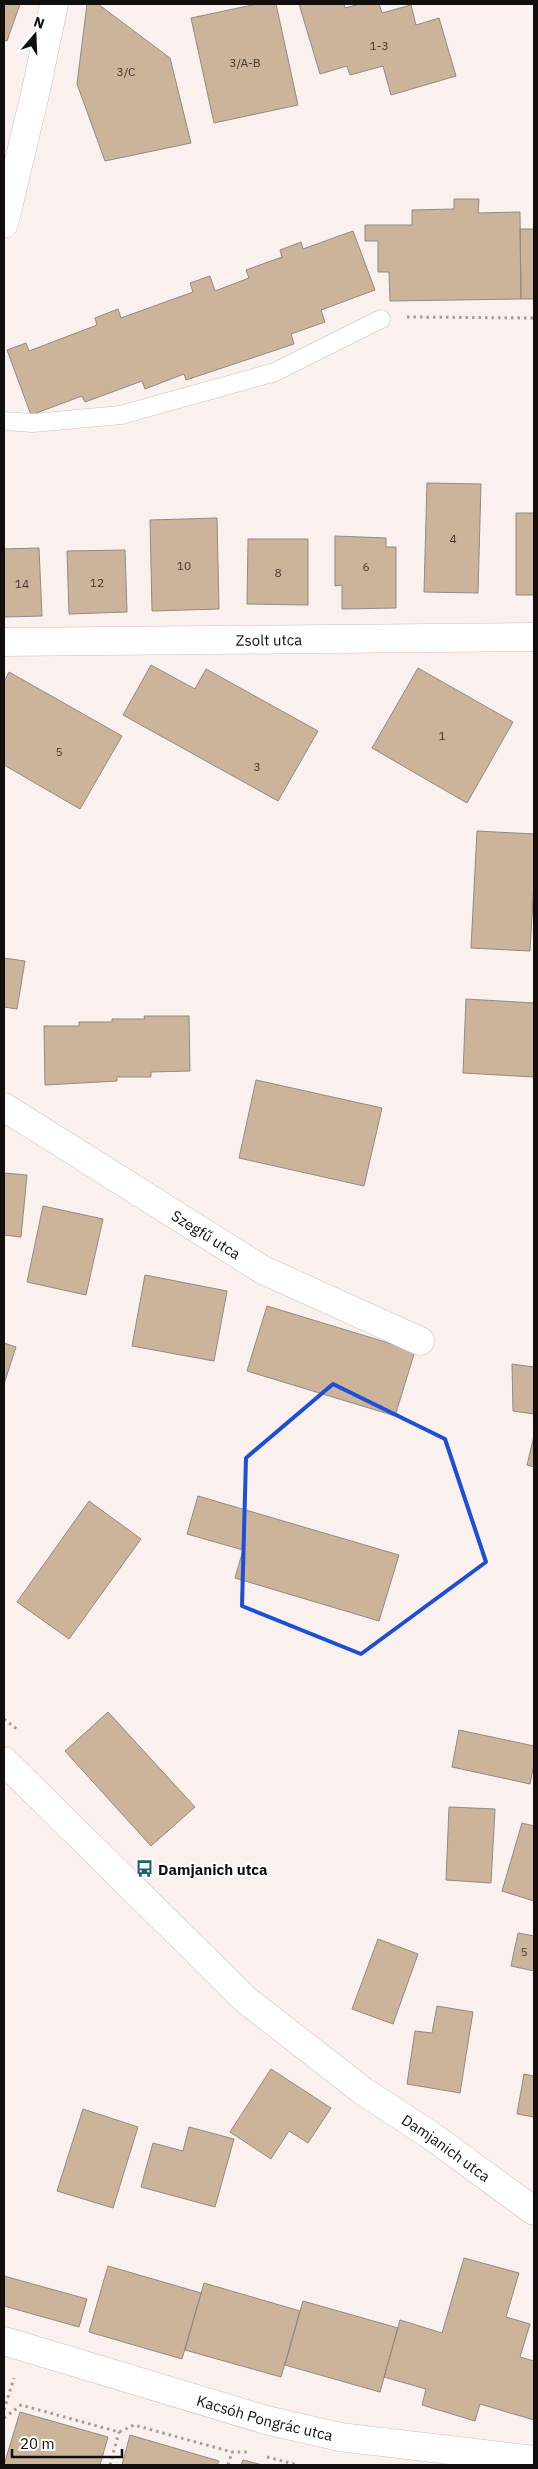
<svg xmlns="http://www.w3.org/2000/svg" width="538" height="2469" viewBox="0 0 538 2469" font-family="'IBM Plex Sans',sans-serif">
  <style>
    .building { fill: #ccb49a; stroke: #908b84 }
    .lines { fill: none; stroke-linecap: round; stroke-linejoin: round }
    .lane-casing { stroke: #cbc1bf; stroke-width: 19 }
    .street-casing { stroke: #cbc1bf; stroke-width: 29 }
    .path { stroke: #a49d9b; stroke-width: 3; stroke-dasharray: 2.5 4; stroke-linecap: butt }
    .lane { stroke: #fff; stroke-width: 18 }
    .street { stroke: #fff; stroke-width: 28 }
    .marked { fill: none; stroke: #1d4ed8; stroke-width: 4; stroke-linejoin: round }
    .labels { text-anchor: middle; dominant-baseline: central; stroke-width: 4; stroke-linejoin: round; paint-order: stroke }
    .number-label { font-size: 12px; fill: #403830 }
    .street-label { font-size: 15px; fill: #110e0d; stroke: #fff }
    .poi-label { font-size: 15px; font-weight: bold; fill: #110e0d; stroke: #fff; text-anchor: start }
  </style>
  <rect width="100%" height="100%" fill="#faf0ed"/>
  <path class="building" d="M 4,4 L 20,4 L 7,41 L 4,40 Z
    M 87,4 L 98,4 L 170,58 L 191,143 L 105,161 L 77,84 Z
    M 257,4 L 276,4 L 298,105 L 214,123 L 191,18 Z
    M 299,4 L 344,4 L 345,8 L 360,4 L 379,4 L 382,13 L 411,5 L 416,25 L 439,18 L 456,76 L 391,95 L 383,66 L 350,75 L 347,66 L 320,74 Z
    M 454,199 L 479,199 L 478,213 L 520,212 L 521,299 L 390,301 L 389,272 L 378,272 L 378,241 L 365,241 L 365,225 L 412,225 L 412,210 L 454,209 Z
    M 520,229 L 534,229 L 534,299 L 521,299 Z
    M 353,231 L 375,290 L 321,310 L 325,322 L 291,334 L 294,344 L 186,380 L 184,374 L 145,389 L 142,381 L 85,402 L 82,396 L 31,415 L 7,350 L 26,343 L 29,351 L 97,325 L 95,318 L 118,309 L 121,318 L 193,292 L 190,283 L 210,276 L 215,291 L 249,278 L 246,270 L 282,257 L 280,250 L 301,242 L 303,249 Z
    M 427,483 L 481,484 L 478,593 L 424,592 Z
    M 516,513 L 534,513 L 534,595 L 516,595 Z
    M 217,518 L 219,609 L 152,611 L 150,520 Z
    M 335,536 L 386,538 L 386,547 L 396,547 L 396,608 L 342,609 L 342,585 L 335,586 Z
    M 248,539 L 308,539 L 308,605 L 247,604 Z
    M 39,548 L 42,616 L 4,617 L 4,549 Z
    M 125,550 L 127,612 L 69,614 L 67,551 Z
    M 151,665 L 195,689 L 206,669 L 318,731 L 278,801 L 123,715 Z
    M 418,668 L 513,722 L 467,803 L 372,748 Z
    M 9,672 L 122,736 L 80,809 L 4,765 L 4,682 Z
    M 477,831 L 534,834 L 534,882 L 530,951 L 471,948 Z
    M 4,958 L 25,961 L 17,1009 L 4,1007 Z
    M 466,999 L 534,1003 L 534,1077 L 463,1073 Z
    M 144,1016 L 189,1016 L 190,1071 L 151,1072 L 151,1077 L 117,1077 L 117,1081 L 45,1085 L 44,1026 L 79,1026 L 79,1022 L 112,1022 L 112,1019 L 145,1019 Z
    M 256,1080 L 382,1108 L 364,1186 L 239,1158 Z
    M 4,1173 L 27,1175 L 21,1237 L 4,1235 Z
    M 43,1206 L 103,1219 L 86,1295 L 27,1282 Z
    M 145,1275 L 227,1291 L 214,1361 L 132,1346 Z
    M 267,1306 L 415,1351 L 395,1416 L 247,1371 Z
    M 4,1343 L 16,1347 L 4,1384 Z
    M 512,1364 L 534,1367 L 534,1414 L 513,1411 Z
    M 534,1436 L 534,1467 L 527,1465 Z
    M 198,1496 L 399,1555 L 379,1621 L 235,1578 L 243,1550 L 187,1534 Z
    M 89,1501 L 141,1539 L 69,1639 L 17,1602 Z
    M 108,1712 L 195,1807 L 151,1846 L 65,1751 Z
    M 459,1730 L 534,1746 L 534,1764 L 530,1784 L 452,1767 Z
    M 449,1807 L 495,1809 L 491,1883 L 446,1880 Z
    M 522,1823 L 534,1826 L 534,1901 L 502,1891 Z
    M 518,1933 L 534,1936 L 534,1971 L 511,1966 Z
    M 378,1939 L 418,1954 L 393,2024 L 352,2009 Z
    M 437,2006 L 473,2012 L 460,2093 L 407,2084 L 415,2031 L 432,2033 Z
    M 271,2069 L 331,2108 L 308,2143 L 289,2131 L 271,2159 L 230,2132 Z
    M 524,2074 L 534,2076 L 534,2117 L 517,2114 Z
    M 83,2109 L 138,2127 L 113,2208 L 57,2191 Z
    M 189,2127 L 234,2139 L 215,2207 L 141,2187 L 153,2143 L 183,2151 Z
    M 464,2258 L 519,2273 L 506,2317 L 530,2324 L 520,2357 L 534,2361 L 534,2420 L 480,2404 L 475,2421 L 422,2405 L 426,2389 L 384,2377 L 400,2320 L 442,2333 Z
    M 108,2266 L 201,2293 L 182,2359 L 89,2332 Z
    M 4,2276 L 87,2299 L 79,2327 L 4,2306 Z
    M 204,2283 L 300,2311 L 281,2377 L 185,2350 Z
    M 303,2301 L 398,2328 L 380,2392 L 285,2365 Z
    M 20,2412 L 108,2437 L 100,2465 L 4,2465 Z
    M 130,2435 L 219,2461 L 217,2465 L 122,2465 Z
    M 243,2460 L 263,2465 L 241,2465 Z"/>
  <g class="lines">
    <defs>
      <path id="lane" d="M 4,421 L 33,423 L 121,415 L 275,372 L 381,319"/>
      <g id="street">
        <path d="M 4,224 L 36,90 L 54,4"/>
        <path id="s1" d="M 4,642 L 534,637"/>
        <path id="s2" d="M 4,1107 L 263,1270 L 420,1341"/>
        <path id="s3" d="M 4,1761 L 246,2000 L 363,2091 L 433,2137 L 534,2211"/>
        <path id="s4" d="M 4,2341 L 266,2420 L 340,2437 L 534,2460"/>
      </g>
    </defs>
    <use href="#lane" class="lane-casing"/>
    <use href="#street" class="street-casing"/>
    <path class="path" d="M 407,317 L 534,318
      M 4,1719 L 18,1730
      M 4,2410 L 14,2378
      M 4,2418 L 21,2405 L 119,2432 L 134,2425 L 232,2452 L 249,2452
      M 267,2457 L 298,2465
      M 110,2465 L 119,2432
      M 228,2465 L 232,2452"/>
    <use href="#lane" class="lane"/>
    <use href="#street" class="street"/>
  </g>
  <path class="marked" d="M 333,1384 L 445,1439 L 486,1562 L 361,1654 L 242,1606 L 246,1458 Z"/>
  <defs>
    <symbol id="bus-bare" viewBox="-9 -9 18 18"><path d="M-5-6H5V4H4V6H2V4H-2V6H-4V4H-5ZM-3.5-4V0h7V-4ZM-3.5 1.2v1.5H-2V1.2ZM2 1.2v1.5H3.5V1.2Z" fill="#176567" stroke="#fff" stroke-width="2.5" paint-order="stroke"/></symbol>
  </defs>
  <g fill-rule="evenodd">
    <use href="#bus-bare" x="132" y="1856" width="25" height="25"/>
  </g>
  <g class="labels">
    <g class="number-label">
      <text x="379" y="45">1-3</text>
      <text x="245" y="62">3/A-B</text>
      <text x="126" y="71">3/C</text>
      <text x="453" y="538">4</text>
      <text x="184" y="565">10</text>
      <text x="366" y="566">6</text>
      <text x="278" y="572">8</text>
      <text x="97" y="582">12</text>
      <text x="22" y="583">14</text>
      <text x="442" y="735">1</text>
      <text x="59" y="751">5</text>
      <text x="257" y="766">3</text>
      <text x="524" y="1951">5</text>
    </g>
    <g class="street-label">
      <text stroke="none"><textPath href="#s1" startOffset="265">Zsolt utca</textPath></text>
      <text stroke="none"><textPath href="#s2" startOffset="239">Szegfű utca</textPath></text>
      <text stroke="none"><textPath href="#s3" startOffset="589">Damjanich utca</textPath></text>
      <text stroke="none"><textPath href="#s4" startOffset="272">Kacsóh Pongrác utca</textPath></text>
    </g>
    <g class="poi-label">
      <text x="158" y="1869">Damjanich utca</text>
    </g>
  </g>
  <rect width="538" height="2469" fill="none" stroke="#110e0d" stroke-width="10"/>
  <g transform="translate(35 35) rotate(19)" stroke="#ffffff" stroke-width="4" paint-order="stroke">
  <path d="M0-4L9 19L0 12L-9 19Z" fill="#110e0d"/>
  <text y="-8" font-size="14" font-weight="bold" text-anchor="middle" fill="#110e0d">N</text>
  </g>
  <path d="M12 2449v8h110v-8" fill="none" stroke="#110e0d" stroke-width="2.5"/>
  <text x="20" y="2449" font-size="15" fill="#110e0d" stroke="#ffffff" stroke-width="4" paint-order="stroke">20 m</text>
</svg>
